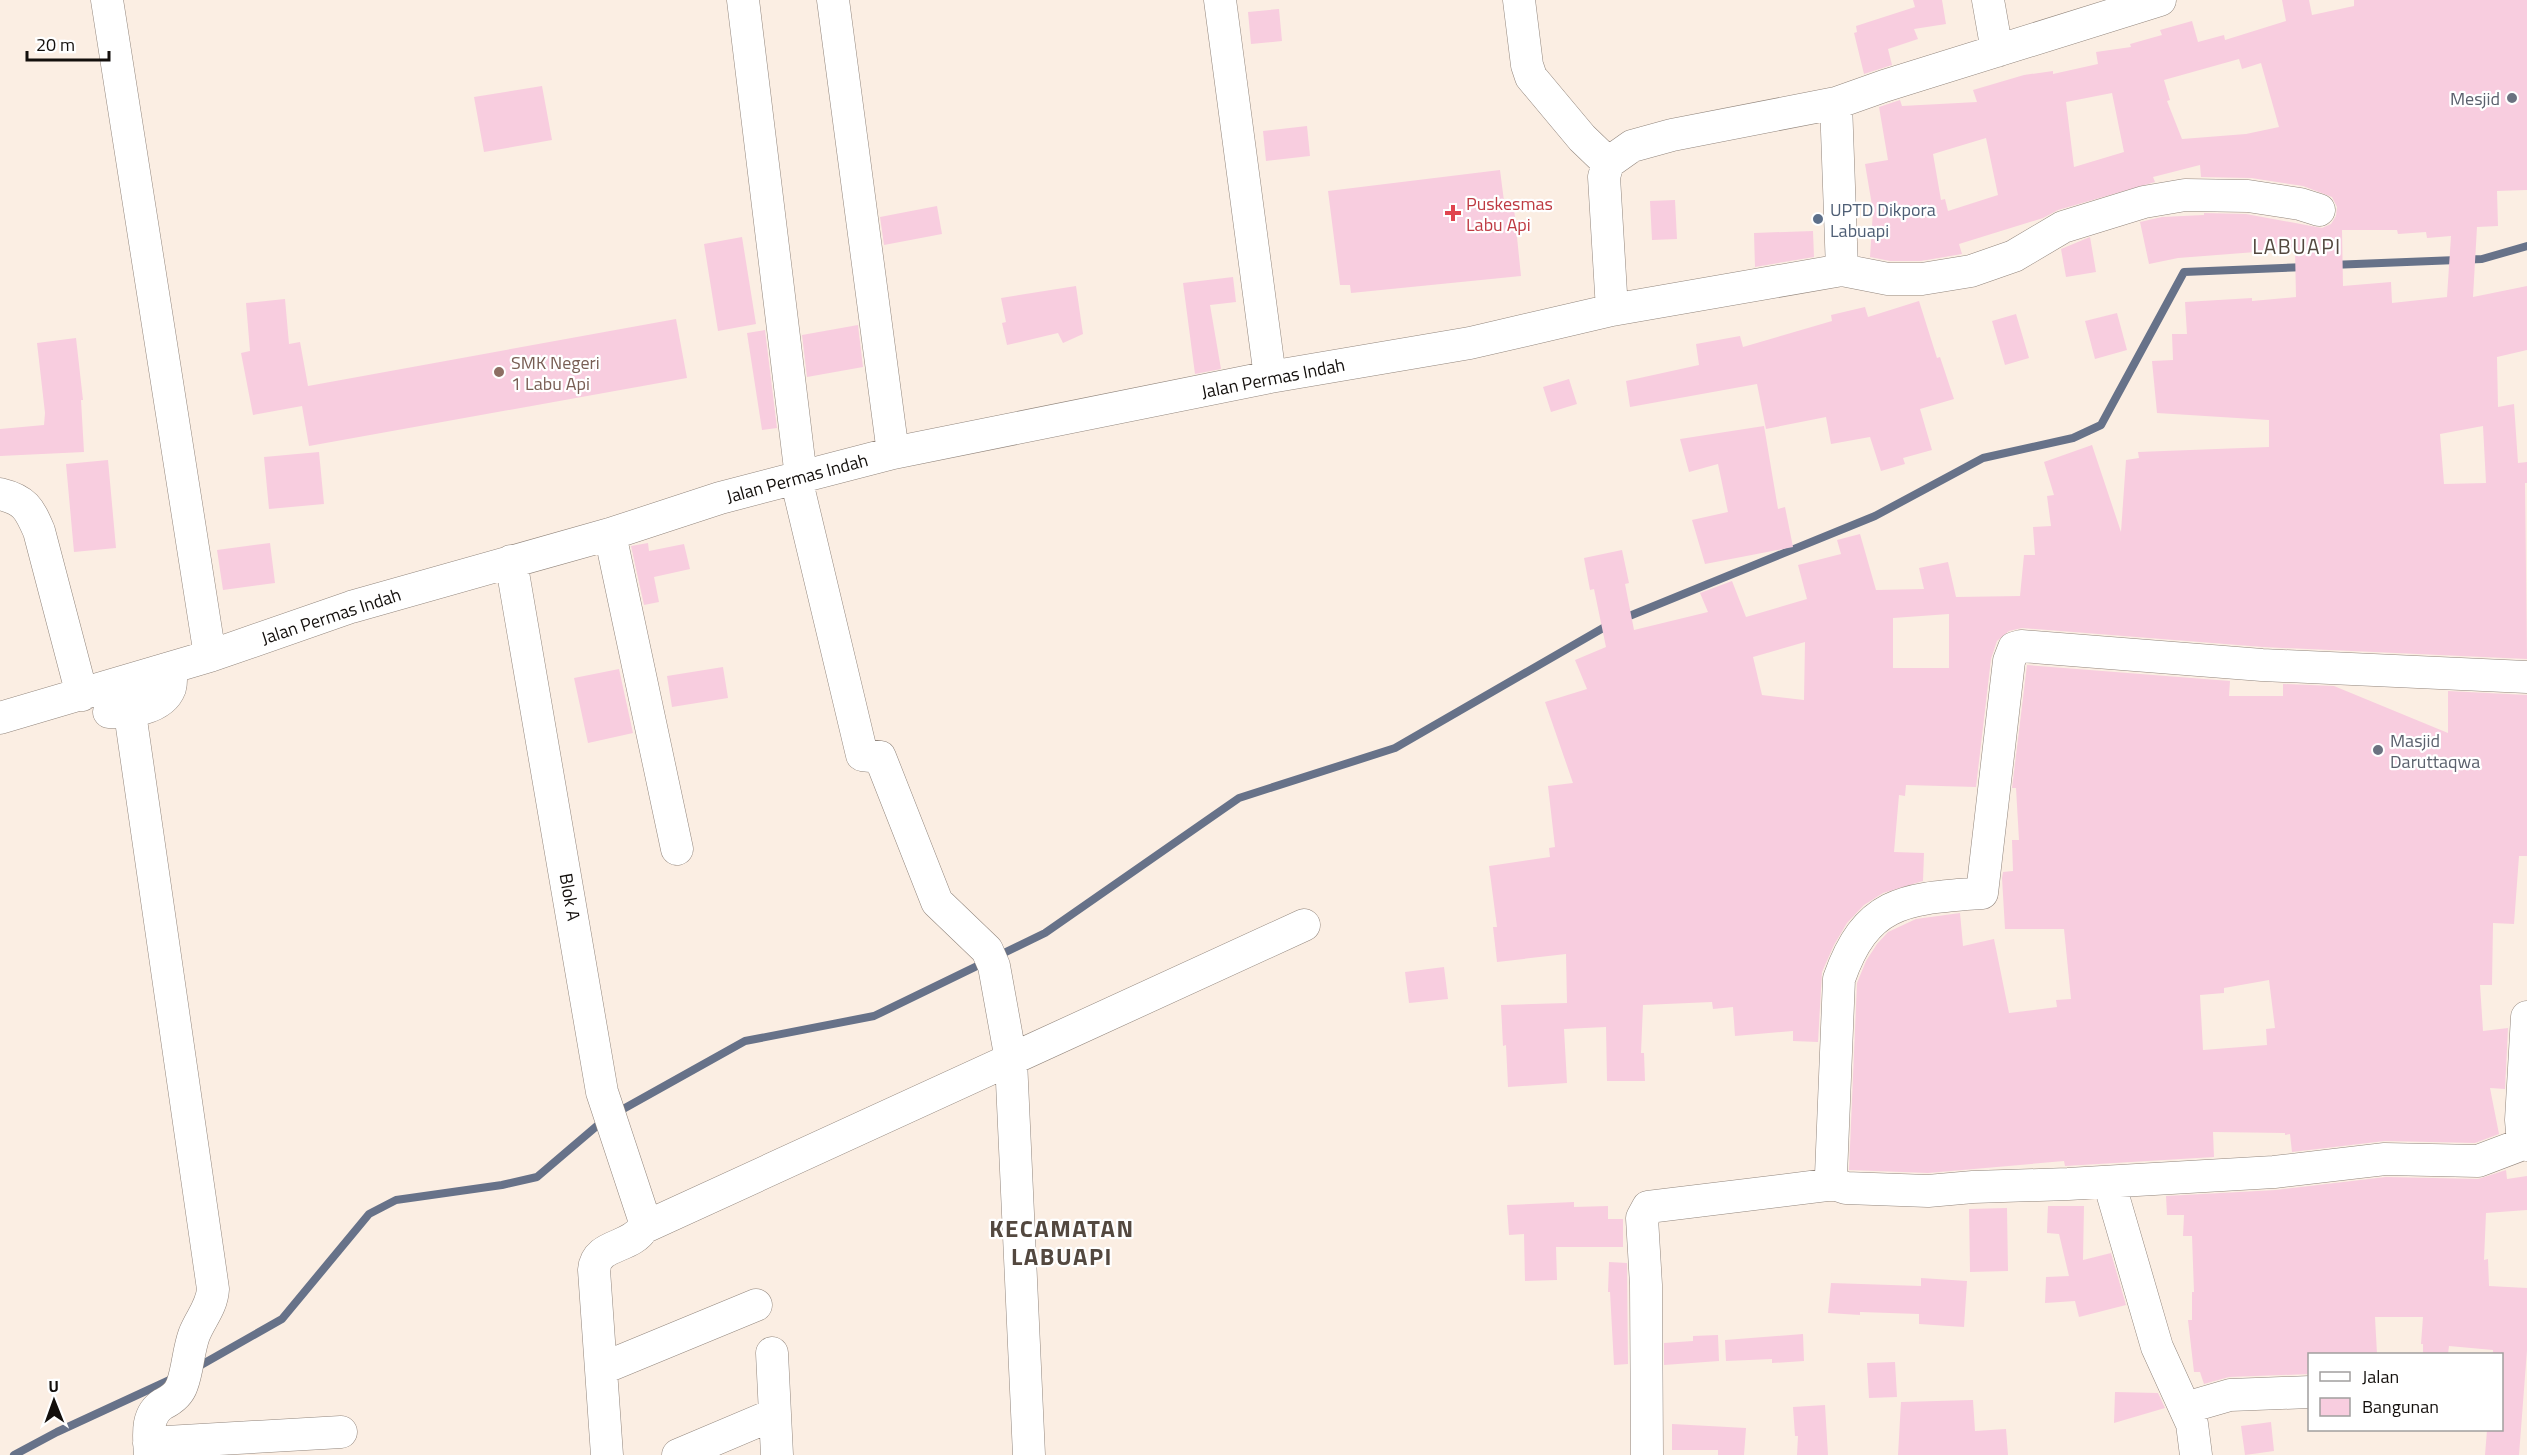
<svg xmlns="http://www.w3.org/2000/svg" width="2527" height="1455" viewBox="0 0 2527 1455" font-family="'Titillium Web',sans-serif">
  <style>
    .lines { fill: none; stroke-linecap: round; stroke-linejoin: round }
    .stream { stroke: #677289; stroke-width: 8 }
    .building { fill: #f8cddf; fill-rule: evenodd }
    .minor-casing { stroke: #92867d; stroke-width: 33 }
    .minor { stroke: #fff; stroke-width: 32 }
    .worship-dot { fill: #6b7280; stroke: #fff; stroke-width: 2 }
    .health-dot { fill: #e0444e; stroke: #fff; stroke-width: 2 }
    .service-dot { fill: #5c6f8a; stroke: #fff; stroke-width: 2 }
    .education-dot { fill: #8d6e63; stroke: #fff; stroke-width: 2 }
    .labels { text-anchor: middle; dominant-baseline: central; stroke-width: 4.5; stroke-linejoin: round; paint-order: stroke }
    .worship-label { font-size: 18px; fill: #5b616d; stroke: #fff; text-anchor: end }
    .health-label { font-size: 18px; fill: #be3a42; stroke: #fff; text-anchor: start }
    .service-label { font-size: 18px; fill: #4e5e75; stroke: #fff; text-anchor: start }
    .education-label { font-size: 18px; fill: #785e54; stroke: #fff; text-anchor: start }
    .street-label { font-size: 18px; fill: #130f0c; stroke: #fff }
    .quarter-label { font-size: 21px; letter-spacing: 1.5px; fill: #53483f; stroke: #fff }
    .district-label { font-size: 24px; font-weight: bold; letter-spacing: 1.5px; fill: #53483f; stroke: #fff }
  </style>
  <rect width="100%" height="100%" fill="#fbeee3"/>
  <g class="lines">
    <path class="stream" d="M 2331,265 L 2482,259 L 2527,246
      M 1622,619 L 1875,516 L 1983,458 L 2073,438 L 2101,425 L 2184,272 L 2307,267
      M 616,1113 L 745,1041 L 874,1016 L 1045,933 L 1239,798 L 1395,748 L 1610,624
      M 194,1369 L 282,1319 L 369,1214 L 396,1200 L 502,1185 L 537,1177 L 605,1119
      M 14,1455 L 57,1432 L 174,1378"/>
  </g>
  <path class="building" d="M 1913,0 L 1942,0 L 1946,24 L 1914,29 L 1918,39 L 1888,49 L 1892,65 L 1864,74 L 1854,33 L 1857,32 L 1856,26 L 1915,7 Z
    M 2282,0 L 2309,0 L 2312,15 L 2354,6 L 2354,0 L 2527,0 L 2527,190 L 2497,191 L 2498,226 L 2477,227 L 2473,297 L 2527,286 L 2527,350 L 2497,357 L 2498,407 L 2514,404 L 2518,463 L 2527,462 L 2527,483 L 2525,483 L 2527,659 L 2263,647 L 2022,628 L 2009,631 L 1997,641 L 1991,659 L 1976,787 L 1906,785 L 1905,796 L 1899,795 L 1894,852 L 1924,853 L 1923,881 L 1883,893 L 1864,905 L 1847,923 L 1834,945 L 1822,972 L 1818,1042 L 1793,1041 L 1793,1031 L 1735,1036 L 1733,1007 L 1713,1009 L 1712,1002 L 1643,1005 L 1641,1053 L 1644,1053 L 1645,1081 L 1607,1081 L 1606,1027 L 1564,1029 L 1567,1083 L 1508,1087 L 1506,1045 L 1503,1046 L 1501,1005 L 1567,1003 L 1566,954 L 1497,962 L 1493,927 L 1497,927 L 1489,866 L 1550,857 L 1549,848 L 1555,847 L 1548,786 L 1573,783 L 1545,702 L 1587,689 L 1575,660 L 1606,647 L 1594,589 L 1590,590 L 1584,558 L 1622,550 L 1629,583 L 1625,584 L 1634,630 L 1708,612 L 1700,593 L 1732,581 L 1746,617 L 1807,599 L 1798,565 L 1841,554 L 1837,540 L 1860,534 L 1876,590 L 1924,589 L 1919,568 L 1948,562 L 1956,597 L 2020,596 L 2024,555 L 2035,555 L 2033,527 L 2051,526 L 2047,496 L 2054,495 L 2044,462 L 2092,445 L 2121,532 L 2126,460 L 2139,458 L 2138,452 L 2269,447 L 2269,420 L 2157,413 L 2152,361 L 2173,360 L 2172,334 L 2187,334 L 2185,302 L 2252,298 L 2252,301 L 2296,297 L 2295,249 L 2178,258 L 2149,264 L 2140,222 L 2162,217 L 2204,215 L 2204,213 L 2246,214 L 2322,228 L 2331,224 L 2336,216 L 2337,207 L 2332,197 L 2303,186 L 2251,178 L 2201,177 L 2200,165 L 2153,177 L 2155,182 L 2058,210 L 2043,218 L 1959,244 L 1962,254 L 1921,261 L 1890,261 L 1870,257 L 1873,211 L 1865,164 L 1888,160 L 1879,107 L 1900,100 L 1902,106 L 1977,102 L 1973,90 L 2024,75 L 2053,71 L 2053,74 L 2098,64 L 2096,52 L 2131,47 L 2130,44 L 2162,35 L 2160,30 L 2192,21 L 2198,42 L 2224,35 L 2225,40 L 2286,21 ZM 2239,59 L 2242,69 L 2261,63 L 2279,127 L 2246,134 L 2182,139 L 2167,101 L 2170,100 L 2164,80 ZM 2112,93 L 2124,152 L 2074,167 L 2066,102 ZM 1986,138 L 1998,195 L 1948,211 L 1945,199 L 1941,200 L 1933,154 ZM 2342,230 L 2397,230 L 2398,234 L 2426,232 L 2427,238 L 2451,236 L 2447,297 L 2392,303 L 2391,282 L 2343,286 ZM 2483,426 L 2486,483 L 2444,484 L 2440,434 ZM 1949,614 L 1949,668 L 1893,668 L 1893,618 ZM 1805,642 L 1804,700 L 1762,695 L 1753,657 Z
    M 1279,9 L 1282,41 L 1251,44 L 1248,12 Z
    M 542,86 L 552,140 L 484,152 L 474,97 Z
    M 1307,126 L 1310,156 L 1266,161 L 1263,131 Z
    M 1500,170 L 1505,209 L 1514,208 L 1521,276 L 1351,293 L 1350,285 L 1340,285 L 1328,191 Z
    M 1675,200 L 1677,239 L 1652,240 L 1650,201 Z
    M 937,206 L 942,234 L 884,245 L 880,217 Z
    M 1813,231 L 1814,257 L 1755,267 L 1754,233 Z
    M 742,237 L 756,324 L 718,331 L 704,244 Z
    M 2090,237 L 2096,272 L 2066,277 L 2061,249 Z
    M 1233,277 L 1236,302 L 1210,305 L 1221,369 L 1195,374 L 1183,283 Z
    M 1076,286 L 1083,334 L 1063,343 L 1058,333 L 1007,345 L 1002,323 L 1006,322 L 1001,298 Z
    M 285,299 L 289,344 L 300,342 L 308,386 L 676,319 L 687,378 L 309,446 L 302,406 L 253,415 L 241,353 L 250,351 L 246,303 Z
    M 1919,301 L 1937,358 L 1940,357 L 1954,399 L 1920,409 L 1932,450 L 1903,458 L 1905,464 L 1881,471 L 1870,437 L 1831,444 L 1826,417 L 1766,429 L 1757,384 L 1630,407 L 1626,381 L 1699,365 L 1696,344 L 1740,336 L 1743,347 L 1832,321 L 1831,315 L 1865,307 L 1868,317 Z
    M 2117,313 L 2127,350 L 2095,359 L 2085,321 Z
    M 2016,314 L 2029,358 L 2005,365 L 1992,321 Z
    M 858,325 L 863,367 L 807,377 L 802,335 Z
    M 765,330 L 777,428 L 762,430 L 747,333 Z
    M 76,338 L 83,400 L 81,400 L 84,452 L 0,456 L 0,429 L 44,425 L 45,413 L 37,343 Z
    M 1569,379 L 1577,404 L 1551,412 L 1543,387 Z
    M 1764,426 L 1778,509 L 1785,507 L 1793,547 L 1705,564 L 1692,520 L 1728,512 L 1718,464 L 1689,472 L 1680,439 Z
    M 319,452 L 324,504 L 269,509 L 264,457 Z
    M 108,460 L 116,548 L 74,552 L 66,464 Z
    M 270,543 L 275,583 L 223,590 L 217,550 Z
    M 648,543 L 649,551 L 684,544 L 690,569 L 654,577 L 659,602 L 644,605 L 631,546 Z
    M 2027,665 L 2230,681 L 2229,696 L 2283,696 L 2283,684 L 2334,686 L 2448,733 L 2448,691 L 2527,695 L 2527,856 L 2519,856 L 2514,924 L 2493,923 L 2492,985 L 2480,985 L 2483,1031 L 2508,1028 L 2505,1089 L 2490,1088 L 2499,1134 L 2475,1143 L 2385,1141 L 2292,1152 L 2290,1134 L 2285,1135 L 2285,1133 L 2213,1132 L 2214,1157 L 2065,1166 L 2064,1161 L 1928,1173 L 1849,1170 L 1857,983 L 1866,961 L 1877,944 L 1888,932 L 1916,919 L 1960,913 L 1963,946 L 1994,939 L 2009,1013 L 2057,1007 L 2056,1000 L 2071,999 L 2064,929 L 2005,929 L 2002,878 L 2003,872 L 2013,871 L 2012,840 L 2019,840 L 2016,788 L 2012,788 ZM 2269,980 L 2275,1028 L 2266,1029 L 2267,1045 L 2203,1050 L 2200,995 L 2224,993 L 2224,988 Z
    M 723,667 L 728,698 L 672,707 L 667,676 Z
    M 619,669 L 633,733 L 588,743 L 574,678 Z
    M 1444,967 L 1448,999 L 1409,1003 L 1405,972 Z
    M 2506,1170 L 2507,1179 L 2527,1176 L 2527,1210 L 2486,1213 L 2484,1260 L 2488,1259 L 2489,1286 L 2527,1288 L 2527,1350 L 2519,1455 L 2485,1455 L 2487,1430 L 2502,1430 L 2502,1354 L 2493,1354 L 2493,1350 L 2449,1346 L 2448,1354 L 2423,1354 L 2423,1344 L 2421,1344 L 2423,1317 L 2375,1317 L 2377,1354 L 2310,1354 L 2310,1374 L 2229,1377 L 2204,1384 L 2200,1372 L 2194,1372 L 2188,1320 L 2192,1320 L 2192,1292 L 2194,1292 L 2192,1236 L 2183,1236 L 2184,1215 L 2167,1215 L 2166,1196 L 2276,1190 L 2386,1177 L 2478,1179 Z
    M 1574,1202 L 1574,1207 L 1608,1206 L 1608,1219 L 1623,1219 L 1623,1247 L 1556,1247 L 1557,1280 L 1525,1281 L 1524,1234 L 1509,1235 L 1507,1205 Z
    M 2048,1206 L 2084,1206 L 2083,1260 L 2111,1253 L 2126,1305 L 2079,1317 L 2075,1301 L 2045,1303 L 2046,1277 L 2069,1276 L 2059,1234 L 2047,1233 Z
    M 2007,1208 L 2008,1271 L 1970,1272 L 1969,1209 Z
    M 1609,1262 L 1627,1263 L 1628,1364 L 1614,1365 L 1610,1292 L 1608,1292 Z
    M 1921,1278 L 1967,1281 L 1964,1327 L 1919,1324 L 1919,1314 L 1860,1312 L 1860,1315 L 1828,1313 L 1831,1283 L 1921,1286 Z
    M 1803,1334 L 1804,1361 L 1772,1363 L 1772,1359 L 1726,1361 L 1725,1340 Z
    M 1718,1335 L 1719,1361 L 1664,1365 L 1664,1343 L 1693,1341 L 1693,1336 Z
    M 1895,1362 L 1897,1397 L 1869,1398 L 1867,1363 Z
    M 2115,1392 L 2158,1393 L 2165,1408 L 2114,1423 Z
    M 1973,1400 L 1975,1431 L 2006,1429 L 2008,1455 L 1898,1455 L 1901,1402 Z
    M 1825,1405 L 1828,1455 L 1797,1455 L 1798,1436 L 1795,1436 L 1793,1407 Z
    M 2271,1422 L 2274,1451 L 2245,1455 L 2241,1426 Z
    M 1672,1424 L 1746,1428 L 1744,1455 L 1718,1455 L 1718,1450 L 1672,1450 Z"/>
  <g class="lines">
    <defs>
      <path id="minor" d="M 107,0 L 210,656
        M 743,0 L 801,477
        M 833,0 L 893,453
        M 1220,0 L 1270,377
        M 1519,0 L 1527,65 L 1531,77 L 1582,138 L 1608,163
        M 1988,0 L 1997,51
        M 1842,270 L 1888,279 L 1922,279 L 1971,271 L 2014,256 L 2063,227 L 2144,202 L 2185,195 L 2248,196 L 2300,204 L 2319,210
        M 1612,310 L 1604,177 L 1608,163 L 1632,146 L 1672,135 L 1836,103 L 1884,86 L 2160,0
        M 796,478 L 862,755 L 880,757 L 937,902 L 987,950 L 994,966 L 1011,1060 L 1029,1455
        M 0,494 C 25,500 29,508 39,531 L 82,695
        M 610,534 L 677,849
        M 511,561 L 602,1092 L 644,1219 L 643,1228
        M 2527,677 L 2262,665 L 2021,646 L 2014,648 L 2009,661 L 1982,893 C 1906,899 1867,899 1839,979 L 1831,1175 L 1837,1185 L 1846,1188 L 1928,1191 L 1973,1187 L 2068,1184 L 2274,1172 L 2385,1159 L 2478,1161 L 2523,1144 L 2527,1145
        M 109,712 C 129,713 162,709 170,688 C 172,681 171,674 170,668
        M 130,713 L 213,1289 C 212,1307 200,1319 194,1335 C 188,1352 188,1369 182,1385 C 179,1394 171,1400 163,1404 C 145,1415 149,1437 150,1455
        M 0,718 L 210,656 L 351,607 L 610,534 L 720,498 L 893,453 L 1270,377 L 1470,343 L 1612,310 L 1842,270 L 1836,103
        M 2523,1144 L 2521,1120 L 2527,1017
        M 2109,1182 L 2157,1347 L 2192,1424 L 2196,1455
        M 772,1353 L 777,1455
        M 601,1369 L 756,1305
        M 2185,1408 L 2230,1395 L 2310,1392
        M 149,1443 L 341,1432
        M 607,1455 L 594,1270 C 596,1243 631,1249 643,1228 L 1304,925
        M 678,1455 L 775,1414
        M 1647,1455 L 1646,1285 L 1642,1218 L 1648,1207 L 1835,1184"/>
    </defs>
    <use href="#minor" class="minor-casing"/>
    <use href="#minor" class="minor"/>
  </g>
  <g class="worship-dot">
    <circle cx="2512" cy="98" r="6"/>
    <circle cx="2378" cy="750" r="6"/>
  </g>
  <path class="health-dot" d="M1450 204h6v6h6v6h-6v6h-6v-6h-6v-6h6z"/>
  <circle class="service-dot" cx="1818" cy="219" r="6"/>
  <circle class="education-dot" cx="499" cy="372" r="6"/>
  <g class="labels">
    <g class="worship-label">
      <text x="2500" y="98">Mesjid</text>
      <text x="2390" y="740" text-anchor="start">Masjid<tspan x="2390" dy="21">Daruttaqwa</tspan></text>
    </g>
    <g class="health-label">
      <text x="1466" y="203">Puskesmas<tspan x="1466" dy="21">Labu Api</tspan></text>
    </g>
    <g class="service-label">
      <text x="1830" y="209">UPTD Dikpora<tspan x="1830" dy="21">Labuapi</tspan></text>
    </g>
    <g class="education-label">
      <text x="511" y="362">SMK Negeri<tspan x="511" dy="21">1 Labu Api</tspan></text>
    </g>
    <g class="street-label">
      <text transform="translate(1273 378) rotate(-11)">Jalan Permas Indah</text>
      <text transform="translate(797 478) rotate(-15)">Jalan Permas Indah</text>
      <text transform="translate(331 616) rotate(-18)">Jalan Permas Indah</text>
      <text transform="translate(570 897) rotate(80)">Blok A</text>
    </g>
    <g class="quarter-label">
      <text x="2297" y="246">LABUAPI</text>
    </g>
    <g class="district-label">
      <text x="1062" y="1228">KECAMATAN<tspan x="1062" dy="28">LABUAPI</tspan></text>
    </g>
  </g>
  <rect x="2308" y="1353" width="195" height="78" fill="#ffffff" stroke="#a19f9e" stroke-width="1.5"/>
  <rect x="2320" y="1372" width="30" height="9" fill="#ffffff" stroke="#a19f9e" stroke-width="1.5"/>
  <text x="2362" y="1383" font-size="18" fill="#130f0c">Jalan</text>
  <rect x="2320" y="1398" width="30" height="18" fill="#f8cddf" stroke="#a19f9e" stroke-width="1.5"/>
  <text x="2362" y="1413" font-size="18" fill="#130f0c">Bangunan</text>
  <g transform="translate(54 1401) rotate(359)" stroke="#ffffff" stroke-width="4.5" paint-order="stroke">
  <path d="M0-4.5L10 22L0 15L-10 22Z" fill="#130f0c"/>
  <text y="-9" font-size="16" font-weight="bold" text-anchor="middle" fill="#130f0c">U</text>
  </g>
  <path d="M27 51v9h82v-9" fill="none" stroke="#130f0c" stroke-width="3"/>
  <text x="36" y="51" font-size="18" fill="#130f0c" stroke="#ffffff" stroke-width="4.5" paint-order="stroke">20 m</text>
</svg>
